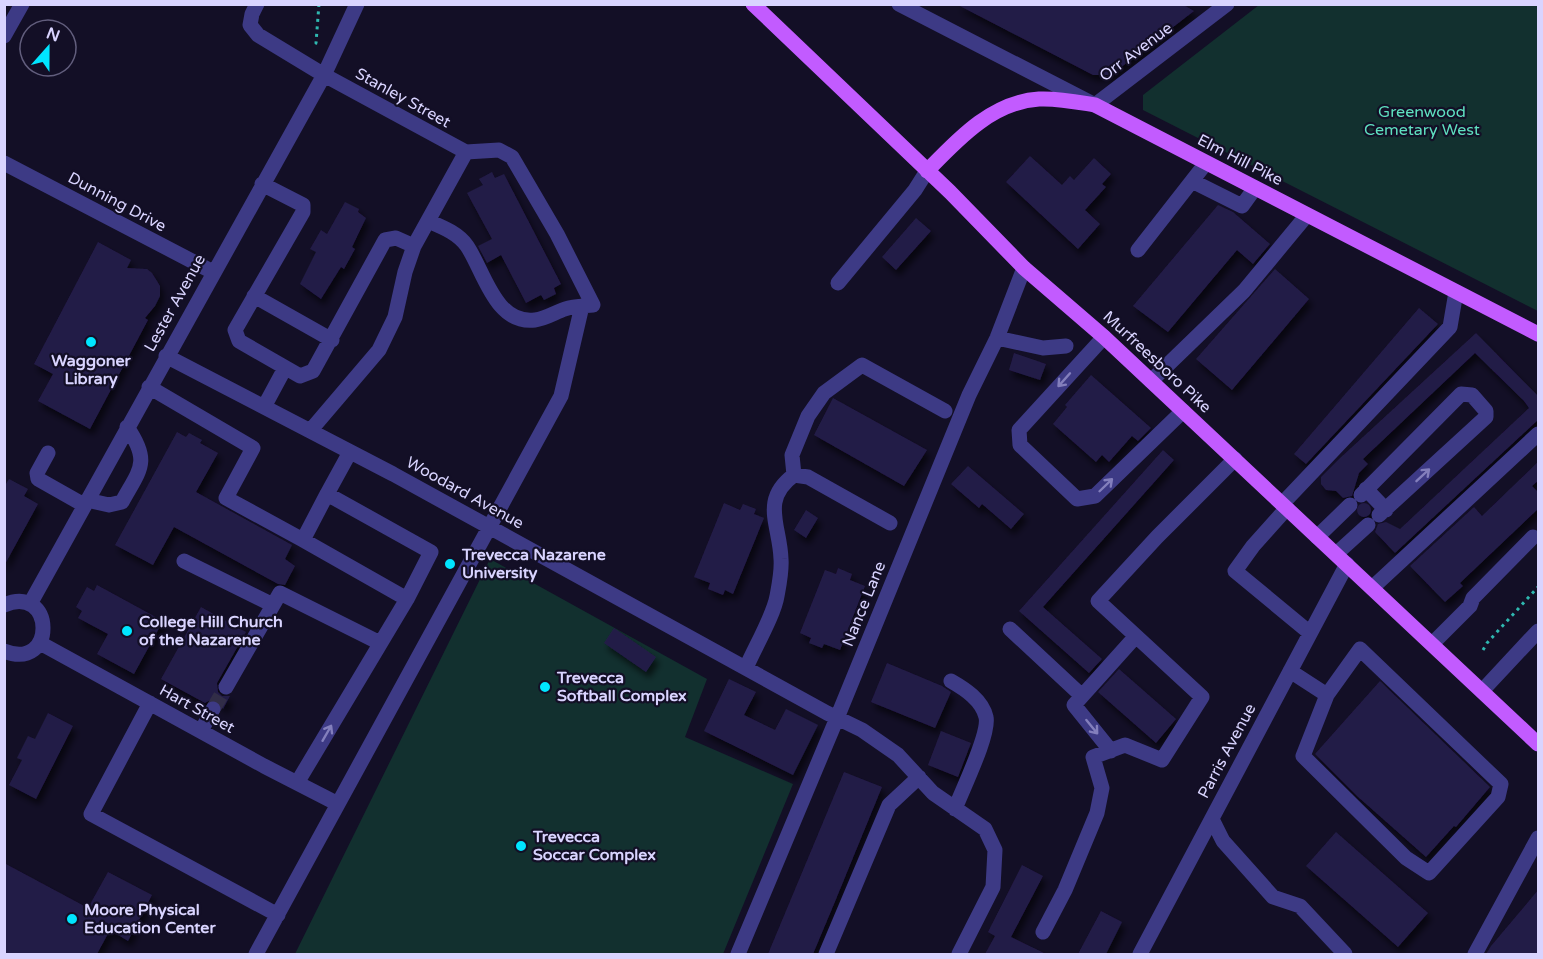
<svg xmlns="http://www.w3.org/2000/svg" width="1543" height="959" viewBox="0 0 1543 959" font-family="'Varela Round',sans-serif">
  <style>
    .green { fill: #12302f }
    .building { fill: #241b47; filter: url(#shadow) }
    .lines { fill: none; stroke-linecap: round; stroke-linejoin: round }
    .minor-tunnel { stroke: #312d47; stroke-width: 15; stroke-dasharray: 15 8; stroke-linecap: butt }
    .path { stroke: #2fb8b0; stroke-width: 3; stroke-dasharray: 3 4.5; stroke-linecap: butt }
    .minor { stroke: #3d3a85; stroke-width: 15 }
    .major { stroke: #c25bff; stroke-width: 15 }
    .oneway { stroke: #837fbc }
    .poi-dot { fill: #00e5ff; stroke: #130f26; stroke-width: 2 }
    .labels { text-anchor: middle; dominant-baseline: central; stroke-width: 4.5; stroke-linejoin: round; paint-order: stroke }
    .street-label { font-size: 16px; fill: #d9d4ff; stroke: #130f26 }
    .park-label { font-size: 16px; fill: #5fe0c0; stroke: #130f26 }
    .poi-label { font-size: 16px; font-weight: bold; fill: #d9d4ff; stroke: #130f26; text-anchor: start }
  </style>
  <defs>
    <filter id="shadow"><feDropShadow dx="3.5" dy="6" stdDeviation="3" flood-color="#0009"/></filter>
  </defs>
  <rect width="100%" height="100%" fill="#130f26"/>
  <path class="green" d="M 1259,5 L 1538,5 L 1538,311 L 1143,110 L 1143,95 Z
    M 490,559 L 707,679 L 685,737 L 793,784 L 723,954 L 295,954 Z"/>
  <path class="building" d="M 956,4 L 1182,4 L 1194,11 L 1111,75 L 1093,75 Z
    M 1030,156 L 1062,185 L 1070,176 L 1074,180 L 1094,158 L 1111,174 L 1102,184 L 1106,187 L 1085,210 L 1100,224 L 1078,249 L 1006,182 Z
    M 492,172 L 495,178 L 504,174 L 561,284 L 554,288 L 556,294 L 544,300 L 541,295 L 526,303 L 501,255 L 487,263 L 478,246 L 492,239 L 467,193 L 483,185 L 479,179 Z
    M 345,202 L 359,209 L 358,212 L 366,218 L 352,247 L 355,249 L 344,269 L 341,267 L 321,299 L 300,284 L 316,252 L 310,249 L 321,230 L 327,234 Z
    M 1218,205 L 1233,212 L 1270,244 L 1253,264 L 1237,250 L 1168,332 L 1133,306 Z
    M 916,218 L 931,231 L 896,270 L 882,257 Z
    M 98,242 L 131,260 L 127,268 L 147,269 L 152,273 L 160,286 L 160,296 L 155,306 L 145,318 L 148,320 L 90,429 L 38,401 L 53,374 L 34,364 Z
    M 1275,269 L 1309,299 L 1232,390 L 1196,359 Z
    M 1419,308 L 1438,324 L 1306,464 L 1294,454 Z
    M 1476,333 L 1539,397 L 1539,419 L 1395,553 L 1375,532 L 1378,524 L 1386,522 L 1400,529 L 1529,408 L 1524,401 L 1475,353 L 1363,459 L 1368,464 L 1359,473 L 1352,496 L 1343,498 L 1336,491 L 1326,490 L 1321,484 L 1321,477 L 1339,459 Z
    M 1014,353 L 1046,364 L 1040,380 L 1009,370 Z
    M 1091,375 L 1151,428 L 1138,441 L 1132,436 L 1109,462 L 1102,455 L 1096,462 L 1053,424 L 1067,407 L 1065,405 Z
    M 833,398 L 927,450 L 904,486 L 814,435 Z
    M 177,432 L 186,437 L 189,433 L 202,440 L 200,443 L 218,453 L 196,492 L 292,545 L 285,559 L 295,566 L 285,585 L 278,584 L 174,527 L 153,565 L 115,545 Z
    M 1163,450 L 1174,460 L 1043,607 L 1102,659 L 1089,673 L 1019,611 Z
    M 1539,461 L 1539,480 L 1532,486 L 1539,493 L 1539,508 L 1460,583 L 1463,586 L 1445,602 L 1410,566 L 1474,507 L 1482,516 Z
    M 968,466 L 1024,514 L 1011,529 L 982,504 L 979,508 L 951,484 Z
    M 9,479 L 28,489 L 24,496 L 38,504 L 4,566 L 4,487 Z
    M 724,503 L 740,510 L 743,504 L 756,509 L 754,514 L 764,518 L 733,594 L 725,590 L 723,595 L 708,589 L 710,583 L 694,577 Z
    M1357 510a7 7 0 1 1 14 0a7 7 0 1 1-14 0Z
    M 806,510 L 818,518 L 806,538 L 794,530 Z
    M 838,568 L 852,574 L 850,580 L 865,586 L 840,650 L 824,644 L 822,648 L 809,643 L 811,638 L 800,633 L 825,570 L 836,574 Z
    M 97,585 L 163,621 L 134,674 L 97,654 L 108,634 L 78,618 L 82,611 L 76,607 L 87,587 L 94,591 Z
    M 201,607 L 246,632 L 217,683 L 218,692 L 222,696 L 230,696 L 223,709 L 217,700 L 212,699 L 205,703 L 161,679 Z
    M 614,628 L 656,657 L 646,672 L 604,643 Z
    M 887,663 L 942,686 L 951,692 L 935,728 L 871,702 Z
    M 1119,669 L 1176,719 L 1156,743 L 1098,692 Z
    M 729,679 L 756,692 L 744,715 L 775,730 L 786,709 L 818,725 L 793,775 L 704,731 Z
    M 1380,681 L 1490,787 L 1456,827 L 1454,826 L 1426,857 L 1357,796 L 1315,754 Z
    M 48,713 L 73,726 L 36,799 L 9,785 L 22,760 L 17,758 L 28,736 L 35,739 Z
    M 941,731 L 971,743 L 958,777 L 928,765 Z
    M 844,772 L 882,787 L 834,904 L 813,954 L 768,954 Z
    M 1336,832 L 1428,913 L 1398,947 L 1306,866 Z
    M 4,863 L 88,908 L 108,872 L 152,895 L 128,941 L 110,930 L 97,954 L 4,954 Z
    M 1022,865 L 1043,876 L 1011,937 L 1046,954 L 985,954 L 995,936 L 988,932 Z
    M 1539,889 L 1539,954 L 1486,954 L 1491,946 Z
    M 1101,911 L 1122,922 L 1106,954 L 1078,954 Z"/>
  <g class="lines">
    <path class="minor-tunnel" d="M 213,709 L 226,687"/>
    <path class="path" d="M 319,4 L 316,43 L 320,44
      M 1483,650 L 1487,643 L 1538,587"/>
    <path class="minor" d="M 257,4 L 252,14 L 250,25 L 258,35 L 324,75 L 466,152
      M 899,4 L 1095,105 L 1227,4
      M 4,36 L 22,4
      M 4,163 L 213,272
      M 1192,181 L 1242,206 L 1255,188
      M 262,184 L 303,205 L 303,212 L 235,330 L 239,341 L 300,376 L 313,371 L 385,240 L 396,238 L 414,246
      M 428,221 C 442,227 458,233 467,246 C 484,271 495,325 535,320 C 545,319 556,312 565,309 C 574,306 584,306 593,305 L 557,234 L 512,157 L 499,150 L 466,152
      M 1138,250 L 1206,163
      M 838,283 L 915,190 L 927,171
      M 254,296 L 332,340
      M 1104,337 L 1019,430 L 1020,445 L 1077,499 L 1095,496 L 1183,411
      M 997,338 L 1043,348 L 1066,346
      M 166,356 L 393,474 L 827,713 L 862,730 L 898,755 L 933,793 L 985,829 L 995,850 L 993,887 L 959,954
      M 1151,381 L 1244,291 L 1307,215
      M 149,387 L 253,448 L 226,498 L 303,540
      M 264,407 L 285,368
      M 310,431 L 379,350 L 395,317 L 405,272 L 414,246 L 466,152
      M 48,453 L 37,473 L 38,479 L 84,505
      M 794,475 L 792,455 L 808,416 L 824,393 L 862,365 L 945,411
      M 1366,489 L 1386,510
      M 327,494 L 350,452
      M 1361,495 L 1461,394 L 1472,395 L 1486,411 L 1486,417 L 1379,515
      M 87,500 L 109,505 L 122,502 C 140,469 151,462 127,427
      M 1282,504 L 1450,327 L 1456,292
      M 1287,508 L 1253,546 L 1235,571 L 1310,633
      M 1317,537 L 1350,505
      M 1336,554 L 1368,525
      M 184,561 L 273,605
      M 1372,588 L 1538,434
      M 30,604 L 324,75 L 357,4
      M 4,605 C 55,583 57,672 4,651
      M 1010,629 L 1082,696
      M 40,643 L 264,766 L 338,804
      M 1432,644 L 1470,606 L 1473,598 L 1533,537
      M 746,668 C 754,649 774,615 777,596 C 779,585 782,571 781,559 C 780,525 760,500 794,475 L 808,477 L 890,523
      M 1290,671 L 1327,695 L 1360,649 L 1501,784 L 1498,797 L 1429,873 L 1406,858 L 1303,756 L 1327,695
      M 951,681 C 965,689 982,700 986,717 C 990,734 962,790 955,809
      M 226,687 L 280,593 L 380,643
      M 1482,691 L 1538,631
      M 150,703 L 91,814 L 278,915
      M 201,731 L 213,709
      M 1111,751 L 1074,705 L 1136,636
      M 297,783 L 407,599 L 431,552 L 327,494 L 303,540 L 407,599
      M 1212,819 L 1223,841 L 1273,897 L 1300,906 L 1345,954
      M 1043,932 L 1065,890 L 1097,813 L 1102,788 L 1093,757 L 1125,745 L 1162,760 L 1202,697 L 1098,601 L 1157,537 L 1235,459
      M 256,954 L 561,396 L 582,306
      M 738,954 L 837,718 L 969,395 L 997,338 L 1024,268
      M 826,954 L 889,805 L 919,777
      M 1140,954 L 1347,564
      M 1475,954 L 1538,838"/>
    <path class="major" d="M 753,4 L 950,192 L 1024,268 L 1104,337 L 1538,744
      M 927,171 C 958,139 992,102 1039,99 C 1058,98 1077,102 1095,105 L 1538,334"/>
  </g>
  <defs><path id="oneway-shaft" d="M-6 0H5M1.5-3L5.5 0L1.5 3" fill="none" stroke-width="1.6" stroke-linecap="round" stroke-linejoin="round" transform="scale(1.5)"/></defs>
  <g class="oneway">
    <use href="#oneway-shaft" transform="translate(1064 380) rotate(132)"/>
    <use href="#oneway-shaft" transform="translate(1423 475) rotate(-43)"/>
    <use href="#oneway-shaft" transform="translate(1106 485) rotate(-44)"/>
    <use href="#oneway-shaft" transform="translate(1092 727) rotate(51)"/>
    <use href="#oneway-shaft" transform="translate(327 733) rotate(-60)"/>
  </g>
  <g class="poi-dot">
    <circle cx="91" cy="342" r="6"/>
    <circle cx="450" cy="564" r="6"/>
    <circle cx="127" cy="631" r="6"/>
    <circle cx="545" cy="687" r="6"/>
    <circle cx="521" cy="846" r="6"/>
    <circle cx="72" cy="919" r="6"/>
  </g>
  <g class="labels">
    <g class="street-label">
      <text transform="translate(1136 52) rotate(-37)">Orr Avenue</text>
      <text transform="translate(403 98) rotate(29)">Stanley Street</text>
      <text transform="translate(1240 160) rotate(27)">Elm Hill Pike</text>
      <text transform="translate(117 202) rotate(28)">Dunning Drive</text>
      <text transform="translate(175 303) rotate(-61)">Lester Avenue</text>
      <text transform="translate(1157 362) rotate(43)">Murfreesboro Pike</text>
      <text transform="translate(465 493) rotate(29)">Woodard Avenue</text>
      <text transform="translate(864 604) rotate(-68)">Nance Lane</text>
      <text transform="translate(197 709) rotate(29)">Hart Street</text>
      <text transform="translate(1227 751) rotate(-62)">Parris Avenue</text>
    </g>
    <g class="park-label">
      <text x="1422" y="112">Greenwood<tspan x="1422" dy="18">Cemetary West</tspan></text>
    </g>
    <g class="poi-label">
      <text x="91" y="361" text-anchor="middle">Waggoner<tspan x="91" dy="18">Library</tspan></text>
      <text x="462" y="555">Trevecca Nazarene<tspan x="462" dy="18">University</tspan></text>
      <text x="139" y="622">College Hill Church<tspan x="139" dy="18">of the Nazarene</tspan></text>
      <text x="557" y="678">Trevecca<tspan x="557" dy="18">Softball Complex</tspan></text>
      <text x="533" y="837">Trevecca<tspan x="533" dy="18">Soccar Complex</tspan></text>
      <text x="84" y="910">Moore Physical<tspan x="84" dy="18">Education Center</tspan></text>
    </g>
  </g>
  <rect width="1543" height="959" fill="none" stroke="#d9d4ff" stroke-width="12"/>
  <g transform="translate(48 48) rotate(21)"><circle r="28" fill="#130f26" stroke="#625e7d" stroke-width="1.5"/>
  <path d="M0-4.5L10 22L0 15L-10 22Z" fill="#00e5ff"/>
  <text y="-9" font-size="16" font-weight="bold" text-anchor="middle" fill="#d9d4ff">N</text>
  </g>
</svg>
